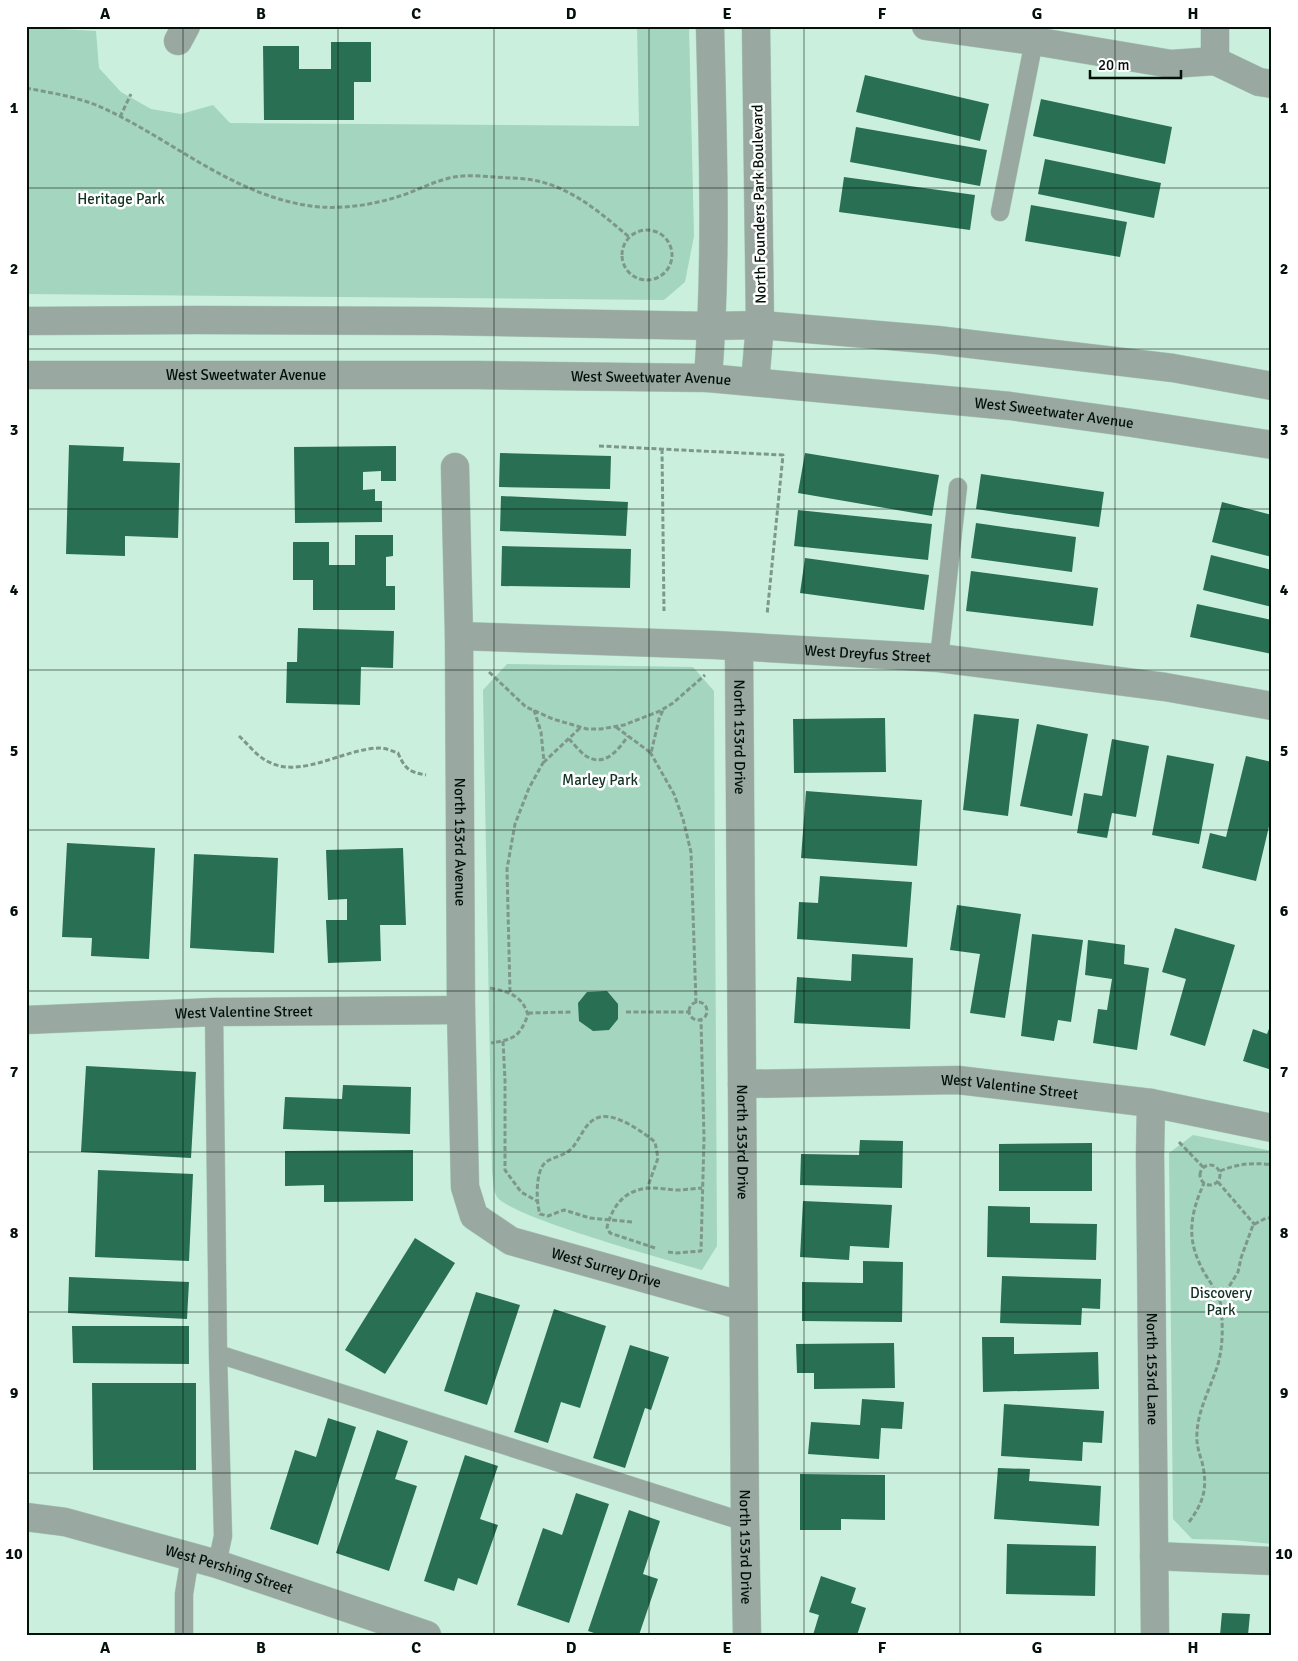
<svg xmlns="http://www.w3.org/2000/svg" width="1298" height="1661" viewBox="0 0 1298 1661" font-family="Signika,sans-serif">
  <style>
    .green { fill: #a4d5be }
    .building { fill: #296f54 }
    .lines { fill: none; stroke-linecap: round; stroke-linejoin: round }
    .service-casing { stroke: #acb; stroke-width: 19 }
    .minor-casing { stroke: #acb; stroke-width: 29 }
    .tertiary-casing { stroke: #acb; stroke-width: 29 }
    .path { stroke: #7d988b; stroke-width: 3; stroke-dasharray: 5 2.5; stroke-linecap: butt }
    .service { stroke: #99a9a1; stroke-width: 18 }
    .minor { stroke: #99a9a1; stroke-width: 28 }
    .tertiary { stroke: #99a9a1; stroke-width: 28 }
    .grid { fill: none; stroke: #04100a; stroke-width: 1; stroke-opacity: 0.55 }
    .labels { text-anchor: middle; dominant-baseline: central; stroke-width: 5; stroke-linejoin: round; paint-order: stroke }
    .park-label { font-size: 15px; fill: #123225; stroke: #fff }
    .street-label { font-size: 15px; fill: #04100a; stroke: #fff }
    .neatline { fill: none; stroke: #04100a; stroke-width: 2 }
    .grid-label { font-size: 16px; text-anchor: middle; font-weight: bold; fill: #04100a }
  </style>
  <rect width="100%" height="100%" fill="#caf0dd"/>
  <path class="green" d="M 637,26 L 689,26 L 694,236 L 685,282 L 664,300 L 26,294 L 26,27 L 96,31 L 99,68 L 121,92 L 151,109 L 181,114 L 213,105 L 230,123 L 639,126 Z
    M 507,664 L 693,667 L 714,691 L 717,1246 L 702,1270 C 668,1260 513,1218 497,1197 C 493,1191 493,1178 492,1171 L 483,690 Z
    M 1193,1135 L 1272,1151 L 1272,1544 L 1233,1540 L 1192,1539 L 1173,1519 L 1169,1153 Z"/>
  <path class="building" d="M 331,42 L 371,42 L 371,82 L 354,82 L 354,120 L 264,120 L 263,46 L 299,46 L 299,69 L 331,69 Z
    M 865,75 L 989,104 L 980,141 L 856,112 Z
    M 1041,99 L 1172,127 L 1165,164 L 1033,136 Z
    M 856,127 L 987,150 L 980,186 L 850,162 Z
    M 1045,159 L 1161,183 L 1154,218 L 1038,194 Z
    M 844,177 L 975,195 L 970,230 L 839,212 Z
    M 1031,205 L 1127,222 L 1120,257 L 1025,241 Z
    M 69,445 L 124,447 L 123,461 L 180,463 L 178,538 L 125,536 L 125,556 L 66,554 Z
    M 396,446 L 396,481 L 381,481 L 381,471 L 363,472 L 363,490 L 375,489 L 375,501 L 382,501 L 382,522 L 295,523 L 294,447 Z
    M 500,453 L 611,456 L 610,489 L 499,487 Z
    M 805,453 L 939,475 L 932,516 L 798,493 Z
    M 981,474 L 1104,492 L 1099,527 L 976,509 Z
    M 501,496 L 628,502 L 626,536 L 500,531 Z
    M 1222,502 L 1272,515 L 1272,557 L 1212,542 Z
    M 798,510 L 932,524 L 928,560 L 794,546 Z
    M 976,523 L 1076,537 L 1072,572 L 971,558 Z
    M 355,535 L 393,535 L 393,556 L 386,557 L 386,586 L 395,586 L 395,610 L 313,610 L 313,580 L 293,580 L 293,542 L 329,542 L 329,565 L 355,565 Z
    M 502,546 L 631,549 L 630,588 L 501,586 Z
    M 1211,555 L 1272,570 L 1272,607 L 1203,590 Z
    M 805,558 L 929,575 L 924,610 L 800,593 Z
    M 971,571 L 1098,588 L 1093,626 L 966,611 Z
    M 1197,604 L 1272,620 L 1272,654 L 1190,637 Z
    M 298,628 L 394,631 L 393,668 L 361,667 L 360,705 L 286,703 L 287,662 L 297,662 Z
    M 974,714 L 1019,719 L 1008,816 L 963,810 Z
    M 885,718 L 886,772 L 794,773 L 793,719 Z
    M 1037,724 L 1088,734 L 1072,816 L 1020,806 Z
    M 1112,739 L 1149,746 L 1136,817 L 1112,813 L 1107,838 L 1077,833 L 1084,793 L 1102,796 Z
    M 1167,755 L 1214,764 L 1199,844 L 1152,835 Z
    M 1246,756 L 1272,762 L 1272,814 L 1256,881 L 1202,868 L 1210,833 L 1226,837 Z
    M 806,791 L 922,800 L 917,866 L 801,858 Z
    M 67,843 L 155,848 L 149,959 L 91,956 L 92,938 L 62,937 Z
    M 403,848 L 406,925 L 380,925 L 381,961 L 328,963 L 326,920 L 347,920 L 347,899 L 328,900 L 326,850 Z
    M 194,854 L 278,858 L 274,953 L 190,948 Z
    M 820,876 L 912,882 L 907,947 L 797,939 L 799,902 L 818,903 Z
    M 957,905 L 1021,914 L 1005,1018 L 970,1013 L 980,954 L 950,950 Z
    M 1175,928 L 1235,945 L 1205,1046 L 1170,1035 L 1186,979 L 1162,972 Z
    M 1032,934 L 1083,940 L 1071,1022 L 1058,1020 L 1054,1041 L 1021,1036 Z
    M 1088,940 L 1125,945 L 1124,964 L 1149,968 L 1137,1050 L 1093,1043 L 1098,1009 L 1107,1010 L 1112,979 L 1085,975 Z
    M 852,954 L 913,958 L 910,1029 L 794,1023 L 797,977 L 851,981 Z
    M 607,991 L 618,1004 L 618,1019 L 609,1030 L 593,1031 L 579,1021 L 578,1003 L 587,992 Z
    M 1272,1021 L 1272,1070 L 1243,1061 L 1253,1029 L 1267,1034 Z
    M 86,1066 L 196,1072 L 191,1158 L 81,1152 Z
    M 343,1085 L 411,1087 L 410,1134 L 283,1129 L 285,1097 L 342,1099 Z
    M 860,1140 L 903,1141 L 902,1188 L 800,1185 L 801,1154 L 859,1155 Z
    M 1092,1143 L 1092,1191 L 999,1191 L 999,1144 Z
    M 413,1150 L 413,1201 L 324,1202 L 324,1185 L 285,1186 L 285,1151 Z
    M 98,1170 L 193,1174 L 189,1261 L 95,1257 Z
    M 803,1201 L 892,1205 L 889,1248 L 850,1246 L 849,1260 L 800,1257 Z
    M 988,1206 L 1030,1207 L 1030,1223 L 1097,1224 L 1096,1260 L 987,1257 Z
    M 415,1238 L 455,1263 L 385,1374 L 345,1350 Z
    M 863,1261 L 903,1262 L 902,1322 L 802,1321 L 802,1282 L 863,1283 Z
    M 1002,1276 L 1101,1279 L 1100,1309 L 1082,1308 L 1081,1325 L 1000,1323 Z
    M 69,1277 L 189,1282 L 187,1319 L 68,1313 Z
    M 476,1292 L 520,1305 L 487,1405 L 444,1391 Z
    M 554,1309 L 606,1326 L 580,1408 L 561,1402 L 548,1443 L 514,1432 Z
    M 72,1326 L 189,1326 L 189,1364 L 73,1363 Z
    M 982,1337 L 1014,1337 L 1014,1354 L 1098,1352 L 1099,1389 L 983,1392 Z
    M 894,1343 L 895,1388 L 814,1389 L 814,1373 L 797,1373 L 796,1344 Z
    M 630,1345 L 669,1357 L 651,1410 L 645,1408 L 625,1468 L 593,1458 Z
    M 92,1383 L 196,1383 L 196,1470 L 93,1470 Z
    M 862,1399 L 904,1402 L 902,1429 L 881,1428 L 879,1459 L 808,1454 L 811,1422 L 860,1425 Z
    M 1004,1404 L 1104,1411 L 1102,1443 L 1083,1442 L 1082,1461 L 1001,1456 Z
    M 328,1418 L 356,1427 L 318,1545 L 270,1529 L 295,1450 L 316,1457 Z
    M 377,1430 L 408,1441 L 395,1479 L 417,1486 L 389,1571 L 336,1553 Z
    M 465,1455 L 498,1466 L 480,1519 L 498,1525 L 477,1585 L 458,1578 L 454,1591 L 424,1581 Z
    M 998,1468 L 1030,1469 L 1029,1481 L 1101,1486 L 1099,1526 L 994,1519 Z
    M 800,1474 L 885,1475 L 885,1520 L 841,1519 L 841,1530 L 800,1530 Z
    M 576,1493 L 609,1504 L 569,1623 L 517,1605 L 543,1528 L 562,1535 Z
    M 629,1510 L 660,1521 L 643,1574 L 658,1579 L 639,1635 L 600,1635 L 588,1631 Z
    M 1007,1544 L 1096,1546 L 1095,1596 L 1006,1594 Z
    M 821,1576 L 856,1588 L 851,1603 L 866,1608 L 857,1635 L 813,1635 L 819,1615 L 809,1612 Z
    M 1222,1613 L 1250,1614 L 1248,1635 L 1220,1635 Z"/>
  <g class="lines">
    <defs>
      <path id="service" d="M 1000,212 L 1034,41
        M 939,658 L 958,487
        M 214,1012 L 218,1354 L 223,1536 L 217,1564
        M 218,1354 L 745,1522
        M 184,1635 L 184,1594 L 190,1557"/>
      <g id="minor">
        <path d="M 926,26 L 1034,41 L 1171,64 L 1215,61 L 1259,82 L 1272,84"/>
        <path d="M 1215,26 L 1215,61"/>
        <path d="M 178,41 L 186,26"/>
        <path d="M 708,378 C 717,261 713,144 710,26"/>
        <path d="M 755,382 L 760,325 L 756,26"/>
        <path id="s1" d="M 455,467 L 459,636 L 461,1010 L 465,1187 L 474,1216 L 511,1241 L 743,1306"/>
        <path id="s2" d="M 459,636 L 715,645 L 939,658 L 1165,687 L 1272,706"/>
        <path id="s3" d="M 739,648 L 745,1522 L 747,1635"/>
        <path id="s4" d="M 26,1020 L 214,1012 L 461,1010"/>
        <path id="s5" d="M 742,1084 L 958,1080 L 1151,1103 L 1272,1128"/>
        <path id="s6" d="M 1151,1103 L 1150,1155 L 1155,1635"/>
        <path id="s7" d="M 26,1517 L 65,1522 L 217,1564 L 427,1635"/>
        <path d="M 1154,1556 L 1272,1561"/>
      </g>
      <g id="tertiary">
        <path d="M 26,321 L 196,320 L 441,321 L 712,326 L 760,325 L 937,340 L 1173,368 L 1272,386"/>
        <path id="s8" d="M 26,375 L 476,375 L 708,378 L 1010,406 L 1132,423 L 1272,445"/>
      </g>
    </defs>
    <use href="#service" class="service-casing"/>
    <use href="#minor" class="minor-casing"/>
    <use href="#tertiary" class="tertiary-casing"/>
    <path class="path" d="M 26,88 C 52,93 79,97 103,108 C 173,140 232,195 311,206 C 339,210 373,205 400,196 C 416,191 430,183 446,179 C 462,174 479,176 495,177 C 508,178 521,178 533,180 C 571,187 601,213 629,237
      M 120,117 L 131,94
      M622 255a25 25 0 1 1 50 0a25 25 0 1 1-50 0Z
      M 599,446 L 783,455 L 767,615
      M 662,449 L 664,611
      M 489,672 L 526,707 L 553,719 L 587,729 L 601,729 L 624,725 L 660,711 L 673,703 L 705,675
      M 534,710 L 541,732 L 544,762 L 581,727
      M 616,727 L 651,753 L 659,719 L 663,710
      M 239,736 C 249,745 258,758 271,763 C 303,778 346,748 380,748 C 386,748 392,751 398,753 C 405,769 409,772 426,775
      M 569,739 C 574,744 580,752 586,756 C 605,768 619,749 628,736
      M 650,752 L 674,794 L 683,819 L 691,852 L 696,1003
      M 490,988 C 509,992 522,995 528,1015 C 519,1037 515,1039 491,1043
      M 510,992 L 507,869 L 515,824 L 529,788 L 544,761
      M689 1011a9 9 0 1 1 18 0a9 9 0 1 1-18 0Z
      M 626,1012 L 690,1012
      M 528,1013 L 572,1012
      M 503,1041 L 505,1080 L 505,1170 L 521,1192 L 537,1201
      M 1179,1142 L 1203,1167
      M1200 1175a10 10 0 1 1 20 0a10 10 0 1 1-20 0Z
      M 1220,1171 C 1237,1164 1253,1162 1272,1165
      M 1218,1182 L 1255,1225
      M 632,1222 L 590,1218 L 564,1210 L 548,1216 L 540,1214 C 536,1203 535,1170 546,1162 C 553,1157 563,1156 570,1150 C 581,1140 584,1121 600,1117 C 616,1113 643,1132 655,1142 L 658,1158 L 647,1189
      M 655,1248 L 610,1233 L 607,1227 C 613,1204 626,1189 651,1188 C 660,1188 669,1190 679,1190 C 687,1190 695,1188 702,1188
      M 668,1252 L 676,1253 L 701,1251 L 704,1138 L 701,1020
      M 1219,1297 L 1230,1285 L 1238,1272 L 1241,1258 L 1253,1225 L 1266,1218 L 1272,1218
      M 1189,1522 C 1204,1502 1208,1487 1202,1462 C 1199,1452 1196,1444 1197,1433 C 1198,1409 1211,1387 1218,1364 C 1223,1346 1223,1326 1221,1307 C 1220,1295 1211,1284 1205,1274 C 1186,1241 1189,1217 1204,1183"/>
    <use href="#service" class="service"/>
    <use href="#minor" class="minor"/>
    <use href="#tertiary" class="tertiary"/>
  </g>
  <path class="grid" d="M 183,26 L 183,1635M 338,26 L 338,1635M 494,26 L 494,1635M 649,26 L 649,1635M 804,26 L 804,1635M 960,26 L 960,1635M 1115,26 L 1115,1635M 26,188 L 1272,188M 26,349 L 1272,349M 26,509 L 1272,509M 26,670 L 1272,670M 26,830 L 1272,830M 26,991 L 1272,991M 26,1152 L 1272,1152M 26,1312 L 1272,1312M 26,1473 L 1272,1473"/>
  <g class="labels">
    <g class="park-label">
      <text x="121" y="199">Heritage Park</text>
      <text x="600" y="780">Marley Park</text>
      <text x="1221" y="1293">Discovery<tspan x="1221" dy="17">Park</tspan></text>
    </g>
    <g class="street-label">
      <text transform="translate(759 204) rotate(-91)">North Founders Park Boulevard</text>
      <text stroke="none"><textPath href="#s8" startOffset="220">West Sweetwater Avenue</textPath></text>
      <text stroke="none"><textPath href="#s8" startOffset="625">West Sweetwater Avenue</textPath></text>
      <text stroke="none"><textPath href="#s8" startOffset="1030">West Sweetwater Avenue</textPath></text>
      <text stroke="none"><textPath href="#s2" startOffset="409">West Dreyfus Street</textPath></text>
      <text stroke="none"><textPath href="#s3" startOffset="89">North 153rd Drive</textPath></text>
      <text stroke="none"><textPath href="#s1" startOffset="375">North 153rd Avenue</textPath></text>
      <text stroke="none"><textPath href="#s4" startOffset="218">West Valentine Street</textPath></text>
      <text stroke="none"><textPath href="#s5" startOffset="268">West Valentine Street</textPath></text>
      <text stroke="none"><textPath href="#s3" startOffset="494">North 153rd Drive</textPath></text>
      <text stroke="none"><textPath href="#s1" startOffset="894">West Surrey Drive</textPath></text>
      <text stroke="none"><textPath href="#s6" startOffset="266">North 153rd Lane</textPath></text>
      <text stroke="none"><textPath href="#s3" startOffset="899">North 153rd Drive</textPath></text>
      <text stroke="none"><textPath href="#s7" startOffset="210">West Pershing Street</textPath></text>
    </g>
  </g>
  <rect width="1298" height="1661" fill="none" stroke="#ffffff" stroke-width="55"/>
  <path d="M1090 70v8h91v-8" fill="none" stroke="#04100a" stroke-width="2.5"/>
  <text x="1098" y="70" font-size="15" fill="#04100a" stroke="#ffffff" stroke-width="4" paint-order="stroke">20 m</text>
  <rect x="28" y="28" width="1242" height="1606" class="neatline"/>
  <g class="grid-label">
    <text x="105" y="19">A</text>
    <text x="261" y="19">B</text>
    <text x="416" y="19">C</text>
    <text x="571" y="19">D</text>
    <text x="727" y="19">E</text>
    <text x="882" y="19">F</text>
    <text x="1037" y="19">G</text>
    <text x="1193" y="19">H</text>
    <text x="14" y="113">1</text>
    <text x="1284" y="113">1</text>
    <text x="14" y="274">2</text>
    <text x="1284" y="274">2</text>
    <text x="14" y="435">3</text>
    <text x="1284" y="435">3</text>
    <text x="14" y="595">4</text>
    <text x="1284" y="595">4</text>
    <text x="14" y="756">5</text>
    <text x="1284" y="756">5</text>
    <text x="14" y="916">6</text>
    <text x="1284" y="916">6</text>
    <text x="14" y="1077">7</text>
    <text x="1284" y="1077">7</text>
    <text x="14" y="1238">8</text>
    <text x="1284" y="1238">8</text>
    <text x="14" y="1398">9</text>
    <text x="1284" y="1398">9</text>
    <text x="14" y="1559">10</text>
    <text x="1284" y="1559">10</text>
    <text x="105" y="1653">A</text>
    <text x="261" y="1653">B</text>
    <text x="416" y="1653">C</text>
    <text x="571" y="1653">D</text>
    <text x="727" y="1653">E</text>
    <text x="882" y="1653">F</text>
    <text x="1037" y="1653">G</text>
    <text x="1193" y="1653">H</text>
  </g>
</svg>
